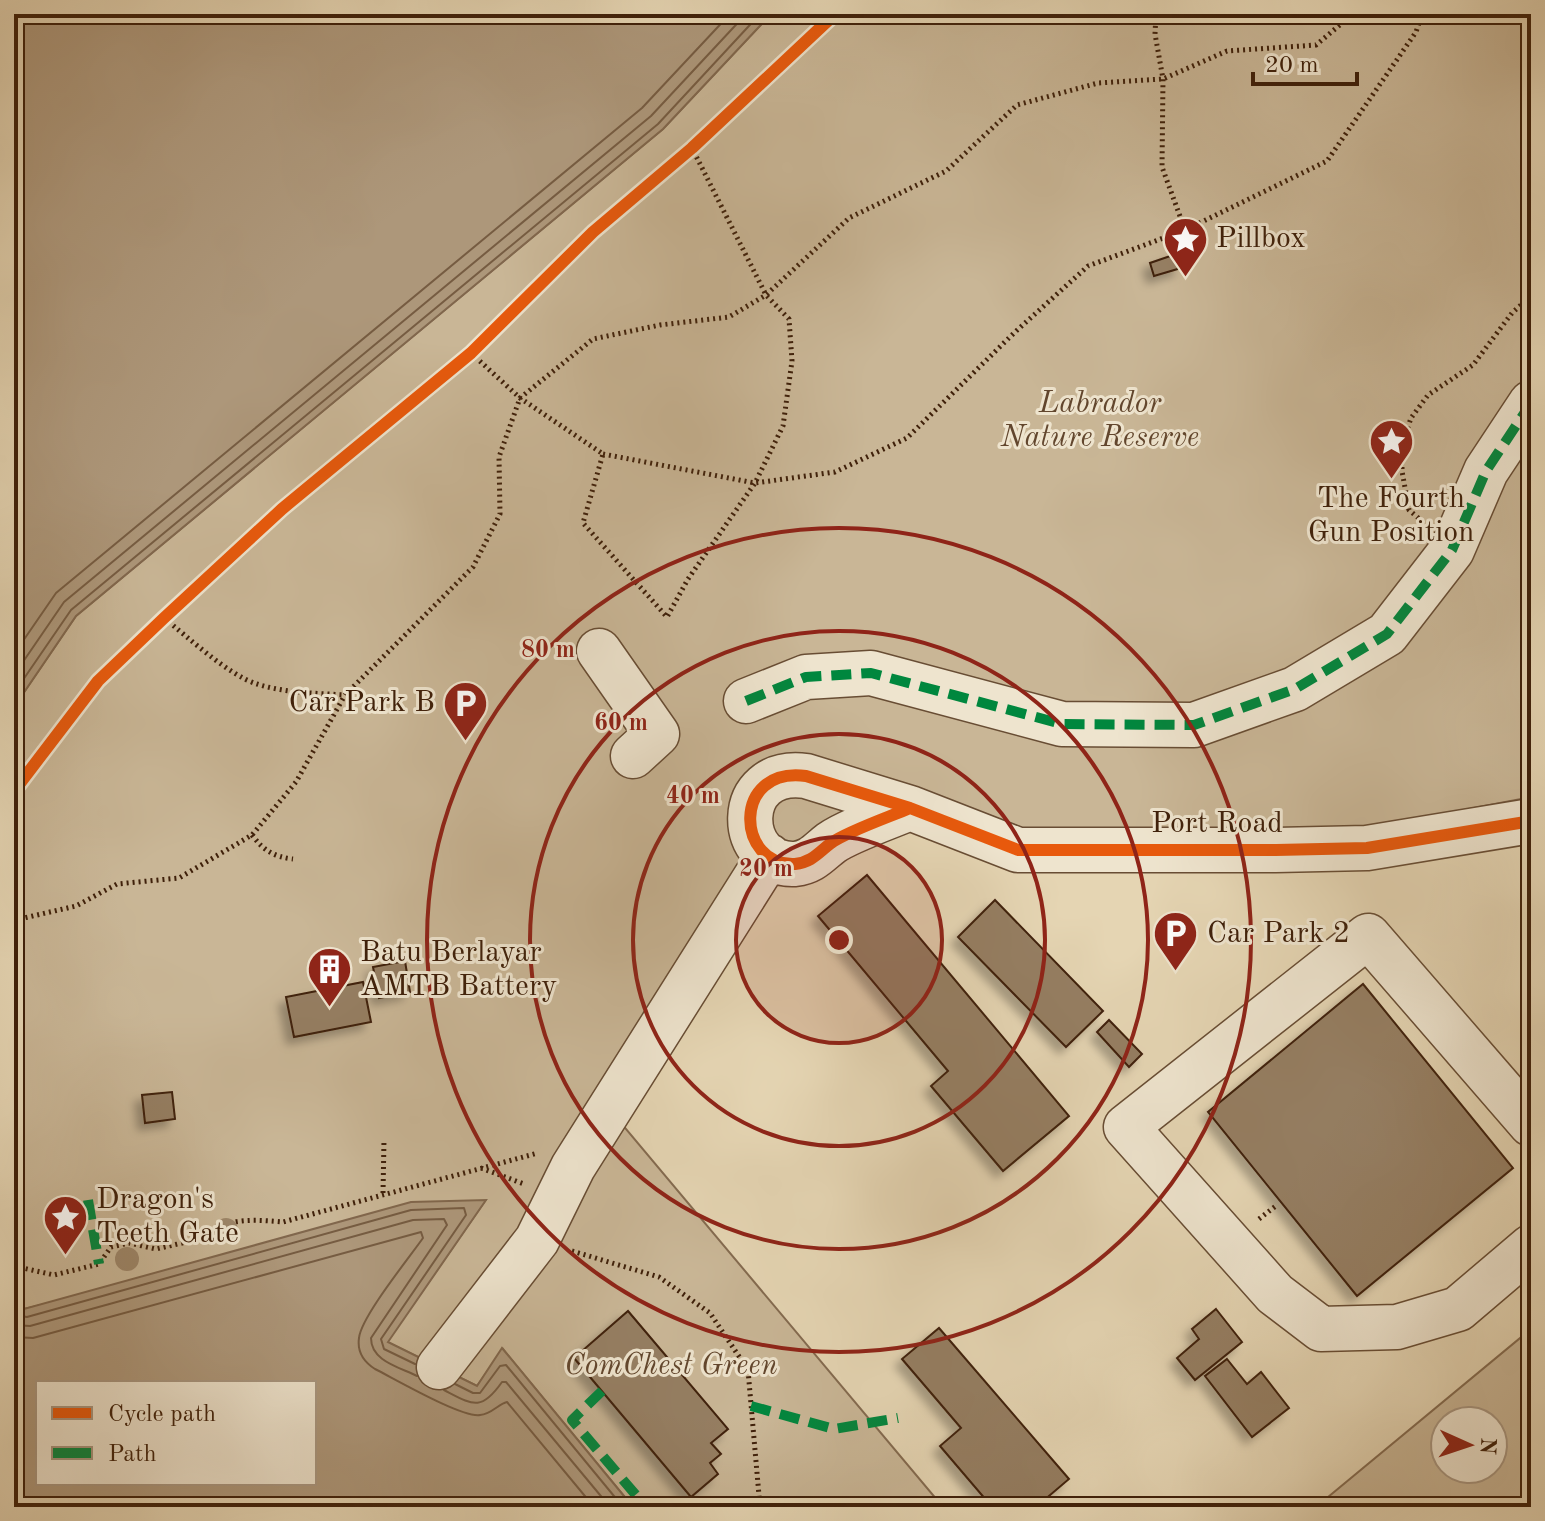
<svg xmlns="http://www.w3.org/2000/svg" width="1545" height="1521" viewBox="0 0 1545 1521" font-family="'Old Standard TT',serif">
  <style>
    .green { fill: #c9b696; stroke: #846b50; stroke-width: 2; fill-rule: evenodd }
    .water { fill: #ad977a; stroke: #81674d; stroke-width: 2; fill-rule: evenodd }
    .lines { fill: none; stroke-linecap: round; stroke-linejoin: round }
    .shore { stroke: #765c42; stroke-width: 2 }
    .building { fill: #957e62; stroke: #3f200a; stroke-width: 2; filter: url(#shadow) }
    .minor-casing { stroke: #684d34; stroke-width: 47 }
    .path { stroke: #3f200a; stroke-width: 5; stroke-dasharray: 2 4; stroke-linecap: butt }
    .minor { stroke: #eee4ce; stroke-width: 44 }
    .quiet { stroke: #00873e; stroke-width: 10; stroke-dasharray: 20 10; stroke-linecap: butt }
    .cycleway-casing { stroke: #eee4ce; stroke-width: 17 }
    .cycleway { stroke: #e8590c; stroke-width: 12 }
    .tree { fill: #9d8669 }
    .ring { fill: none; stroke: #8f2418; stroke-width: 4 }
    .labels { text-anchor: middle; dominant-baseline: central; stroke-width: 6; stroke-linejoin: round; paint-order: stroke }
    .poi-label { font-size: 30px; fill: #3f200a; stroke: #eee4ce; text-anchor: start }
    .park-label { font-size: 30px; font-style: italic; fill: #62462d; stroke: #eee4ce }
    .street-label { font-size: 30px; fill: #3f200a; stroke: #eee4ce }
    .centre { fill: #8f2418; stroke: #eee4ce; stroke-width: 4 }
    .ring-label { font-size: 24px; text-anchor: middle; font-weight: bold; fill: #8f2418; stroke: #eee4ce; stroke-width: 6; stroke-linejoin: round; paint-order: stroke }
  </style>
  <defs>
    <filter id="shadow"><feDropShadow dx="-7" dy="7" stdDeviation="4" flood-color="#0004"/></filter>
  </defs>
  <rect width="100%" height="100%" fill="#e5d5b3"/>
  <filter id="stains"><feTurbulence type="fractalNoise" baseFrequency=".0025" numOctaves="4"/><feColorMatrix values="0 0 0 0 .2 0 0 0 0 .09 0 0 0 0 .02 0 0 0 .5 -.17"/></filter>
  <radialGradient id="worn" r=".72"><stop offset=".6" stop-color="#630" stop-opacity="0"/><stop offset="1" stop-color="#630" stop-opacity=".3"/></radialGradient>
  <path class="green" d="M 771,14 L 1531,14 L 1531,797 L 1369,828 L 1025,829 L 915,787 L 787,863 L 610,1110 L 943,1507 L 633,1507 L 503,1349 L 477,1386 L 387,1342 L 485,1201 L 24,1309 L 14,1306 L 14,707 L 76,616 L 663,129 Z
    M 1531,1329 L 1531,1507 L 1316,1507 ZM 1493,1421 L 1493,1469 L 1445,1469 L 1445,1421 Z"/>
  <path class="water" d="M 14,14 L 771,14 L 663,129 L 76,616 L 14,707 Z
    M 486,1200 L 388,1342 L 477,1386 L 502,1348 L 633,1507 L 14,1507 L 14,1306 L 24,1309 L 411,1202 ZM 38,1383 L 314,1383 L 314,1483 L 38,1483 Z"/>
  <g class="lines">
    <path class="shore" d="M 14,654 L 56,593 L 642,108 L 730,14
      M 14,675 L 64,602 L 651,116 L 746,14
      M 14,693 L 71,610 L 658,124 L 760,14
      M 14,1315 L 27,1317 L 411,1210 L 464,1208 L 466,1215 L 381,1339 L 384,1349 L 415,1364
      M 14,1325 L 30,1326 L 413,1220 L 444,1219 L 447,1225 L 371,1338 C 371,1361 399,1367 417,1376
      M 14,1337 L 33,1338 L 421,1232 L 423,1238 C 409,1258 361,1317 359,1338 C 357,1352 364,1362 375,1369 C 395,1379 462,1418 480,1415 C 492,1414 498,1404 507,1402 L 594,1507
      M 455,1384 L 473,1393 L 480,1393 L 500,1366 L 506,1365 L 623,1507
      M 444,1390 C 473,1405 481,1412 502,1382 L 506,1382 L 610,1507"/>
  </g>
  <path class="building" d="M 1176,254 L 1181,268 L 1154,276 L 1150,263 Z
    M 867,875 L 1069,1116 L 1003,1171 L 931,1086 L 948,1071 L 818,916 Z
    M 995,900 L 1103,1011 L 1066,1047 L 958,937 Z
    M 405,961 L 410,992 L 379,998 L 373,967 Z
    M 363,982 L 371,1022 L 294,1037 L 286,997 Z
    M 1363,984 L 1513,1168 L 1357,1296 L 1208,1112 Z
    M 1109,1020 L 1142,1054 L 1129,1067 L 1097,1032 Z
    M 172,1092 L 175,1119 L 145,1123 L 142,1095 Z
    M 14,1170 L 20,1171 L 14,1210 Z
    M 1216,1309 L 1242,1342 L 1195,1380 L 1177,1358 L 1199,1339 L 1192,1329 Z
    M 628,1311 L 728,1429 L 711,1443 L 721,1454 L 710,1463 L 718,1474 L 691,1497 L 574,1358 Z
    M 939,1328 L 1069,1479 L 1036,1507 L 992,1507 L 940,1446 L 961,1428 L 902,1359 Z
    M 1227,1359 L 1247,1384 L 1261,1372 L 1289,1408 L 1252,1437 L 1205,1376 Z"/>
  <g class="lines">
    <defs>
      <path id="minor" d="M 599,651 L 657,734 L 633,756
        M 746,701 L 806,677 L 871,673 L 1062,724 L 1194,725 L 1295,689 L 1387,634 L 1452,550 L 1486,471 L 1531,403
        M 910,808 C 889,817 848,831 831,843 C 818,853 812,862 795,864 C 736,867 731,766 806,776 L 910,808 L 1018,850 L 1276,850 L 1367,848 L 1531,821
        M 1531,1124 L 1368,936 L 1126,1127 L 1275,1294 L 1321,1329 L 1397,1327 L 1458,1309 L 1531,1247
        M 439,1367 L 537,1240 L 573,1167 L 769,856"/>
    </defs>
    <use href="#minor" class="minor-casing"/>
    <path class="path" d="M 1156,14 L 1155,34 L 1163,79 L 1162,167 L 1185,230
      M 1531,233 L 1526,241 L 1531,255
      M 471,353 L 520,398 L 603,454 L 583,523 L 667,617 L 688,579 L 755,483 L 783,426 L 792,361 L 789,319 L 766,295 L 692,148
      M 603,454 L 755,483 L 835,472 L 907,438 L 1014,333 L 1088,266 L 1185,230 L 1327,161 L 1416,32 L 1422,14
      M 1423,522 L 1409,510 L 1402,471 L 1402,445 L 1411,418 L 1428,395 L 1473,365 L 1512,313 L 1531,296
      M 164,618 C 188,637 228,675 257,684 C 285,693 315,693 345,695
      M 252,835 C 263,850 274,857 293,859
      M 14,915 L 24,918 L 76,906 L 117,884 L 179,878 L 252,835 L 296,782 L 345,695 L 473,567 L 500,514 L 499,457 L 520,398 L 593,339 L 660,325 L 729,317 L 766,295 L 849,218 L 946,171 L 1017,105 L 1098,83 L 1163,79 L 1227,51 L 1316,45 L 1353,14
      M 481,1168 L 524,1184
      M 383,1193 L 384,1140
      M 1259,1219 L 1277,1205
      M 572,1251 L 659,1277 L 710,1313 L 748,1370 L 760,1507
      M 14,1266 L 54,1275 L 99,1264 L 111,1247 L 129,1243 L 156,1249 L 208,1237 C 223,1216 260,1220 283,1222 L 538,1153"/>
    <use href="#minor" class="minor"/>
    <path class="quiet" d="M 746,701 L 806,677 L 871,673 L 1062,724 L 1194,725 L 1295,689 L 1387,634 L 1452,550 L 1486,471 L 1531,403
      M 88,1200 L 99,1264
      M 602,1391 L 572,1420 L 646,1507
      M 751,1406 L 834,1429 L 898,1418"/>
    <defs>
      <path id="cycleway" d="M 14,791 L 98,681 L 164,618 L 282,509 L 471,353 L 593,232 L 692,148 L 835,14
        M 910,808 C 889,817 848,831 831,843 C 818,853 812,862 795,864 C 736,867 731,766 806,776 L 910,808 L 1018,850 L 1276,850 L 1367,848 L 1531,821"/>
    </defs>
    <use href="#cycleway" class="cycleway-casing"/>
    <use href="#cycleway" class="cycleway"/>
  </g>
  <g class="tree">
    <circle cx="226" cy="1230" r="12"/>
    <circle cx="127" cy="1259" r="12"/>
  </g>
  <circle cx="839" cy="940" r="103" fill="#8f2418" fill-opacity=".12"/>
  <g class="ring">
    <circle cx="839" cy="940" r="103"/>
    <circle cx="839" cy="940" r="206"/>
    <circle cx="839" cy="940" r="309"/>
    <circle cx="839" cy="940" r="412"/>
  </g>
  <defs>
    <symbol id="sight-pin" viewBox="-11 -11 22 30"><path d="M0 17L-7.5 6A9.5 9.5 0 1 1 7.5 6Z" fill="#8f2418" stroke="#eee4ce"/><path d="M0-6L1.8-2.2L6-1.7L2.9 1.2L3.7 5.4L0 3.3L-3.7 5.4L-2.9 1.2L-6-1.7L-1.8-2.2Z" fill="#fff"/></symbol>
    <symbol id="parking-pin" viewBox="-11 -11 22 30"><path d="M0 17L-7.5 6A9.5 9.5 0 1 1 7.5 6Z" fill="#8f2418" stroke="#eee4ce"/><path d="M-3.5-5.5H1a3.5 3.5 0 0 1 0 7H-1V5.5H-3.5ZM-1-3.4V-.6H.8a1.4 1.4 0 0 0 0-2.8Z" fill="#fff"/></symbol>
    <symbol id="building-pin" viewBox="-11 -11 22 30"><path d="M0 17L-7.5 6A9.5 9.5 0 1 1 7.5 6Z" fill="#8f2418" stroke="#eee4ce"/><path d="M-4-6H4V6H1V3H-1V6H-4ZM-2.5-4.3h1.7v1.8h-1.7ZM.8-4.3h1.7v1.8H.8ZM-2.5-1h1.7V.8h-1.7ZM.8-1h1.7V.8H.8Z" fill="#fff"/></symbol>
  </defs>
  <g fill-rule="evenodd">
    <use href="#sight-pin" x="1160" y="214" width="51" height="69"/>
    <use href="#sight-pin" x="1366" y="416" width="51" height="69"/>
    <use href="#parking-pin" x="440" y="678" width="51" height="69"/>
    <use href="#parking-pin" x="1150" y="908" width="51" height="69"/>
    <use href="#building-pin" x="304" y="944" width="51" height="69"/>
    <use href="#sight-pin" x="40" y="1192" width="51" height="69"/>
  </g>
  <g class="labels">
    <g class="poi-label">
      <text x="1216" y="239">Pillbox</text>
      <text x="1391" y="499" text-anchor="middle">The Fourth<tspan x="1391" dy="34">Gun Position</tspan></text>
      <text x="435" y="703" text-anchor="end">Car Park B</text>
      <text x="1207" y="934">Car Park 2</text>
      <text x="360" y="953">Batu Berlayar<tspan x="360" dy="34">AMTB Battery</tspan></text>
      <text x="96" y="1200">Dragon's<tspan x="96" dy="34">Teeth Gate</tspan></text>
    </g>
    <g class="park-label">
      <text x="1100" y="404">Labrador<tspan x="1100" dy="34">Nature Reserve</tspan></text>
      <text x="671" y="1366">ComChest Green</text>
    </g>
    <g class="street-label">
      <text x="1217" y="824">Port Road</text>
    </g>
  </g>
  <circle cx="839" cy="940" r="12" class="centre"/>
  <g class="ring-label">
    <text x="548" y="657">80 m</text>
    <text x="621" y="730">60 m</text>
    <text x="693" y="803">40 m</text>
    <text x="766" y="876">20 m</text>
  </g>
  <rect width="1545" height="1521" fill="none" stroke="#e5d5b3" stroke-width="48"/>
  <rect x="16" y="16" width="1513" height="1489" fill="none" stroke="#3f200a" stroke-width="4"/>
  <rect x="24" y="24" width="1497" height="1473" fill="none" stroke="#3f200a" stroke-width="2"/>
  <rect x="36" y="1381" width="280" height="104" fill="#eee4ce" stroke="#a89680" stroke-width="2"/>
  <rect x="52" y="1407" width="40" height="12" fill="#e8590c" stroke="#a89680" stroke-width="2"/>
  <text x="108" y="1421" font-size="24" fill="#3f200a">Cycle path</text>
  <rect x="52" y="1447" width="40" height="12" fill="#00873e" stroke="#a89680" stroke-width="2"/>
  <text x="108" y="1461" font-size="24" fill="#3f200a">Path</text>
  <g transform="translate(1469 1445) rotate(93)"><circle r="38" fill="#eee4ce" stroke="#a89680" stroke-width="2"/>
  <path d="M0-6L14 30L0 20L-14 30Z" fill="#8f2418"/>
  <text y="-12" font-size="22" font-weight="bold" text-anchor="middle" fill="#3f200a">N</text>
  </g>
  <path d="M1253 72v12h104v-12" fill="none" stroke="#3f200a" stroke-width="4"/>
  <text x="1265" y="72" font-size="24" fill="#3f200a" stroke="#eee4ce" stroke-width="6" paint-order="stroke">20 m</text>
  <rect width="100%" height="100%" filter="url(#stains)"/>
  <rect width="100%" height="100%" fill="url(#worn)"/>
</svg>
